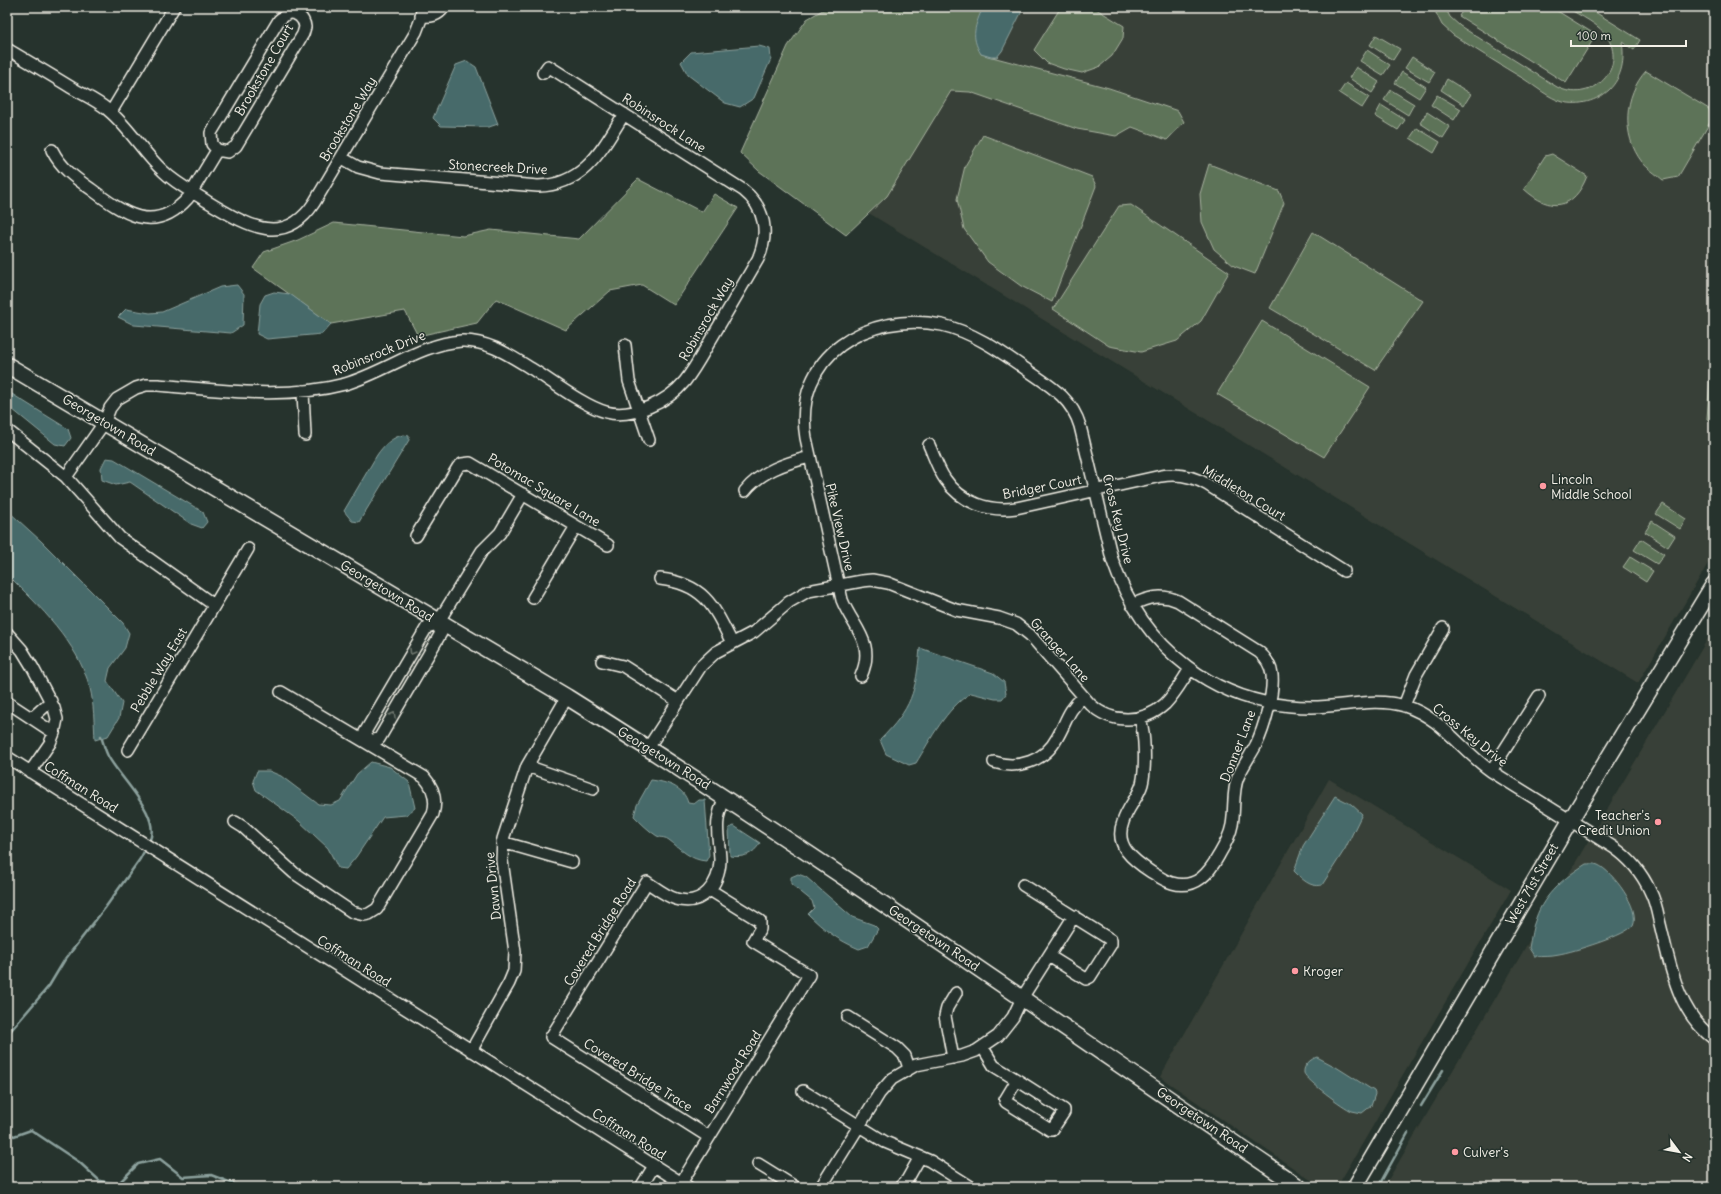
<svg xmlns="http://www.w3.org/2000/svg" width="1721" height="1194" viewBox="0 0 1721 1194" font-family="Delius,sans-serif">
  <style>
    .built { fill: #394137 }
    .green { fill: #5d7358; stroke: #a8b2a0 }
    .water { fill: #466b6b; stroke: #8ca19d }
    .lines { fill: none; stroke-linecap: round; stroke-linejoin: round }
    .stream { stroke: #8ca19d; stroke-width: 2.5 }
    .minor-casing { stroke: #f4f1e8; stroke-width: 14 }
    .major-casing { stroke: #f4f1e8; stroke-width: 18 }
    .minor { stroke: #26332d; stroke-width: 11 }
    .major { stroke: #26332d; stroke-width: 15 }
    .oneway { stroke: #6e766e }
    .poi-dot { fill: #ff9aa2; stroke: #26332d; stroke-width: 1.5 }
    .labels { text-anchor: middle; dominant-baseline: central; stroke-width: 3; stroke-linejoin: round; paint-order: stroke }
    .street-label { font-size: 13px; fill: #f4f1e8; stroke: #26332d }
    .poi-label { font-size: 13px; fill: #f4f1e8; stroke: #26332d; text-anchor: start }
  </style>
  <rect width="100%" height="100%" fill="#26332d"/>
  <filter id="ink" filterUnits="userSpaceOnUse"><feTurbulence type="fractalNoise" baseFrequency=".025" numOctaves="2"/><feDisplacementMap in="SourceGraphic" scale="8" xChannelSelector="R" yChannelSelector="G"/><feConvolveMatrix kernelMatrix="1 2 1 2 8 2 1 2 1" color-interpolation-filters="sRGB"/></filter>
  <g filter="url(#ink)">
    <path class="built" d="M 968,7 L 1714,7 L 1714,553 L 1638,683 L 854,204 Z
      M 1714,628 L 1714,1187 L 1384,1187 Z
      M 1329,779 L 1511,890 L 1337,1187 L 1321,1187 L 1160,1077 Z"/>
    <path class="green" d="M 828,7 L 987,7 L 981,54 L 1109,88 L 1178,111 L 1184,122 L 1167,140 L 1132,127 L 1116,136 L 1077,129 L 970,92 L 951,91 L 887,196 L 846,235 L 759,171 L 740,153 L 788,46 L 807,19 Z
      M 1061,7 L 1093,7 L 1124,26 L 1123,38 L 1112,56 L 1099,67 L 1082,73 L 1064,69 L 1047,63 L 1034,50 Z
      M 1433,7 L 1445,7 L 1450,17 L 1460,26 L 1557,87 C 1589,104 1627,72 1608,38 C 1600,24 1580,16 1566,7 L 1587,7 L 1640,40 L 1634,50 L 1622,42 C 1625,60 1622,77 1609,90 C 1597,101 1579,106 1563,102 C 1549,98 1536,87 1524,79 C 1500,65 1477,50 1453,35 L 1442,25 Z
      M 1465,7 L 1551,7 L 1596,35 L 1566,83 L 1459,16 Z
      M 1376,35 L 1400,49 L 1393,60 L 1370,45 Z
      M 1367,50 L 1390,65 L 1383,75 L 1360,61 Z
      M 1412,57 L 1435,72 L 1429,82 L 1405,68 Z
      M 1356,67 L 1379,82 L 1372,93 L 1349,78 Z
      M 1646,71 L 1709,109 L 1712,119 L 1678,177 L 1663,180 C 1656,174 1647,168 1642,162 C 1621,135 1624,95 1646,71 Z
      M 1402,72 L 1426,87 L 1419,98 L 1395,83 Z
      M 1447,79 L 1471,94 L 1464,105 L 1441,90 Z
      M 1346,83 L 1369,97 L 1362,108 L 1339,93 Z
      M 1391,90 L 1414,104 L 1408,115 L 1384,100 Z
      M 1437,95 L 1461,109 L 1454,120 L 1431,105 Z
      M 1381,105 L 1405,120 L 1398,130 L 1375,116 Z
      M 1427,112 L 1450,127 L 1443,138 L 1420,123 Z
      M 1417,128 L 1440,142 L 1434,153 L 1410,138 Z
      M 983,135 L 1092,177 L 1096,186 L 1052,302 L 1021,286 L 988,262 L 964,229 L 957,199 L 965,166 Z
      M 1552,154 L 1587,176 C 1574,210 1550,213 1524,189 L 1545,156 Z
      M 1209,164 L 1279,191 L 1284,203 L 1255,274 L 1234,266 L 1214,249 L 1202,222 L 1200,194 Z
      M 638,179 L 702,212 L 714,194 L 738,208 L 674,305 L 642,285 L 610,291 L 566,330 L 496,299 L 477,323 L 418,336 L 405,311 L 331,324 L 253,268 L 264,252 L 298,240 L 334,223 L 463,236 L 491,230 L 579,239 Z
      M 1131,205 L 1229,272 L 1201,321 L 1177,341 L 1141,352 L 1109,346 L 1053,309 L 1119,206 Z
      M 1313,232 L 1423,301 L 1375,370 L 1270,308 Z
      M 1262,321 L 1370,387 L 1324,457 L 1217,394 Z
      M 1714,355 L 1714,423 L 1707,419 L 1711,362 Z
      M 1663,504 L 1686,519 L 1680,529 L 1656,514 Z
      M 1652,521 L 1675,536 L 1668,547 L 1645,532 Z
      M 1641,539 L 1664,554 L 1657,564 L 1634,550 Z
      M 1630,557 L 1653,571 L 1646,582 L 1623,567 Z"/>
    <path class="water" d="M 983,7 L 1024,7 L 1002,51 L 997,57 L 991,57 L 981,54 C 970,36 975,26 983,7 Z
      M 759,46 L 770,49 L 771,59 L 754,98 L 740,107 L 725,103 L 688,75 L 681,62 L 691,52 Z
      M 467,61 L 476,67 L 498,124 L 489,127 L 441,126 L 433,118 L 456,65 Z
      M 237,285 L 244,294 L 243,325 L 231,333 L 134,325 L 118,317 L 126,309 L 150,313 L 162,312 L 220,287 Z
      M 274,292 L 290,294 L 331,324 L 322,334 L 267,339 L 257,334 L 260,304 L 265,295 Z
      M 7,391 L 68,429 L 71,438 L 65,446 L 55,444 L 7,405 Z
      M 404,435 L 409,436 L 409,440 L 359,522 L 352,521 L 344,511 L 377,455 C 383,446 393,436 404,435 Z
      M 106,458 L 114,459 L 203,512 L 207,522 L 202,528 L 191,524 L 130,482 L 116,485 L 102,480 L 101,468 Z
      M 7,510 L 41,541 L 123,623 L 129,633 L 125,648 L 110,668 L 107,681 L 122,703 L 119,718 L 108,736 L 95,740 C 94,723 94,704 90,688 C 77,641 40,607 7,574 Z
      M 920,648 L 993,673 L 1004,682 L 1006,694 L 1002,699 L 995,699 L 971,693 C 946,708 931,739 916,763 L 909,765 L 886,754 L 880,740 C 912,708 916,692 920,648 Z
      M 371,762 L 390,767 L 409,782 L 415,808 L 406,815 L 383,817 L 356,857 L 346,869 L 338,868 L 328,848 L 299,821 L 256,790 L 253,781 L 257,771 L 269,771 L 281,776 L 318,804 L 331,805 L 340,801 L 357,774 Z
      M 651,780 C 667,782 684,787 688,803 L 694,804 L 699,800 L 705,800 L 709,855 L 706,861 C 690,860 681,849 669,840 C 666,837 661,838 657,836 C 649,831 641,823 634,816 L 637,805 Z
      M 1335,796 L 1351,804 L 1362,814 L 1345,849 L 1322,885 C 1310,888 1302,879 1294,871 L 1303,846 Z
      M 734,826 L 760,843 C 753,855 743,858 730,856 L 729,828 Z
      M 1586,864 C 1589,864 1594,863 1598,865 C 1612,871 1641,909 1633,925 C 1628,935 1572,952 1559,954 C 1551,956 1543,955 1534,956 L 1529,948 C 1531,938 1532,927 1536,918 C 1544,894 1565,877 1586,864 Z
      M 798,874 L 806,877 L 852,917 L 874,925 L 878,929 L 868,946 L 859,949 C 838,940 824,930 808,914 L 814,908 L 812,901 L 791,884 L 791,877 Z
      M 1317,1057 L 1336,1067 L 1374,1091 L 1375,1094 L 1371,1106 L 1362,1113 C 1359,1112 1355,1112 1352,1111 C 1344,1108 1306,1080 1304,1073 C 1303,1065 1311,1059 1317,1057 Z"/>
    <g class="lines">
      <path class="stream" d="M 101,736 C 103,742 105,750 108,756 C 120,779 163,816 149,842
        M 7,1035 L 49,986 L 64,961 L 105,908 L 140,859 L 146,848
        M 1421,1106 L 1443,1070
        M 7,1132 L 14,1136 L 31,1130 L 79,1162 L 100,1181 L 118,1184 L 138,1164 L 160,1159 L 183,1177 L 211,1175 L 242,1187
        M 1378,1187 L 1408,1133"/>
      <defs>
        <path id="minor" d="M 288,13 C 297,12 304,18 305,27 L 303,34 L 236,146 L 228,152 L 217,150 L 212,144 L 211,133 L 279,20 Z
          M 421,16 C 431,17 438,16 444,7
          M 7,49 C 29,62 51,75 72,88 C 84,95 98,101 108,110 C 130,128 143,153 163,171 C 176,184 193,192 208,202 C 244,223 283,250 314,203 L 416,32 L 421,19 L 422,7
          M 111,112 L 174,7
          M 52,150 C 61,168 75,178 91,189 C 123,213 154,236 188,198 L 217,150
          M 342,158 L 358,167 L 380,173 L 538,186 C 585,185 602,149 624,114
          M 625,345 L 629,381 L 649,440
          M 303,391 L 305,435
          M 7,430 L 66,477 L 120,538 L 214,605
          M 929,445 C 934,456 938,469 945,479 C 961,503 989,512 1016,508 L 1161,476 C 1178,473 1193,476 1208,485 L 1344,571
          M 66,477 L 104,423 L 110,408 L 117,399 L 136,388 L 146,385 L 158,385 C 219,390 284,400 345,384 C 384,373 420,344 461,341 C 489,340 512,357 535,371 C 554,383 586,407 606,412 C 632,419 668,402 685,381 C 696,367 704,351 713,336 C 728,310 743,285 758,259 C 769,234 766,208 743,190 L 548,66 L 543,73
          M 745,491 C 761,471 786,463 810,457
          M 416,536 L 458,467 L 462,464 L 470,463 L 608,545
          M 660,579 C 705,584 714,607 732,643
          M 533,598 L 576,526
          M 1132,605 C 1148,597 1162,594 1178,601 L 1259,652 C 1266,658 1271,666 1272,675 C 1274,694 1264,728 1256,745 C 1250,756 1243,766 1238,777 C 1232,791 1235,809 1232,825 C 1230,836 1225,845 1219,855 C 1209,873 1196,890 1172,883 C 1164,881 1158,876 1151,872 C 1133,860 1114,846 1123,822 C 1127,808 1138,798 1142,784 C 1146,768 1145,734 1140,718
          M 7,633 L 22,650 L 33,668 L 54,708 L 57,719 L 54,733 L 50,743 L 30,772
          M 602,661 L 623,666 L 678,701
          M 861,676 C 876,642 853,628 842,600 L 806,438 C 792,356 868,310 942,325 C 974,332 1004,354 1030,372 C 1052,387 1072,399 1080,426 L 1112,559 C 1142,648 1216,707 1312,707 C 1343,707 1374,697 1405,706 C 1442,718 1461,750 1491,771 L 1613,847 C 1629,858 1642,873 1650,891 C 1655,900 1657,910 1659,920 C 1670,963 1676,1011 1714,1039
          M 7,702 L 54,733
          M 1404,706 L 1416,675 L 1443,628
          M 32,718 L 51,701
          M 369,741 L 365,732 L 427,627 L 437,624 L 482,551 L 500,533 L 523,494
          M 369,741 L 379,739 L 441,633 L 437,624
          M 648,748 L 701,666 L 716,652 L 754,632 L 789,602 L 808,591 L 862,581 L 872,580 L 888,583 L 956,610 L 999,618 L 1016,624 L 1030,635 L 1090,704 C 1111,724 1143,724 1165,704 C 1175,694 1182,681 1190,669
          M 128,750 L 248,549
          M 7,757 L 688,1187
          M 994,762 C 1018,770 1045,761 1057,738 C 1067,721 1067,711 1083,697
          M 527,766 L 593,789
          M 1491,771 L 1539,696
          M 235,822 L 243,827 L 294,873 L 352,912 L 364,915 L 369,914 L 377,909 L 433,814 C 437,800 434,788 424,777 L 281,692
          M 502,842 L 572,862
          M 1023,885 L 1111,940 L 1111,944 L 1090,977 L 1086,979 L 1049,956
          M 848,1017 L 897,1048 L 905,1056 L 909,1068
          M 983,1048 L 994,1066 L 1017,1080
          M 471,1051 L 509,983 L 514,971 L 515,952 L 502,861 L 503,839 L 527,766 L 567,697
          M 953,1058 L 945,1016 L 947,1008 L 956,993
          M 1017,1080 L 1064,1110 L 1064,1112 L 1052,1130 L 1050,1130 L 1006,1102 L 1005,1100 Z
          M 803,1091 L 885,1142 L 930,1161 L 971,1187
          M 709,1137 L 551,1037 L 647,882 C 656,888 666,896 676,899 C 703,907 719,884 720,861 C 720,847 716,833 718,820 C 719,812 722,804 725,797
          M 758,1164 L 795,1187
          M 681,1183 L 809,975 L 753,941 L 760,929 L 760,921 L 710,890
          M 641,1187 L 654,1166
          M 821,1187 L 879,1094 L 892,1079 L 916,1065 L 962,1056 L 976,1051 L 998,1036 L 1013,1017 L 1022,998 L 1074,916
          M 900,1187 L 907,1180 L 920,1157"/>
        <path id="major" d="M 7,365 L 567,697 C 816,853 1056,1023 1299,1187
          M 1355,1187 L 1570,821 L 1714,584"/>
      </defs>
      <use href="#minor" class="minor-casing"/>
      <use href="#major" class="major-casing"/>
      <use href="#minor" class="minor"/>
      <use href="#major" class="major"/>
    </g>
    <defs><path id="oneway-chevron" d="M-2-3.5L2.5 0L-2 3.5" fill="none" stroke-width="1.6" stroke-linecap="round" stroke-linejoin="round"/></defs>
    <g class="oneway">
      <use href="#oneway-chevron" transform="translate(412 652) rotate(121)"/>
      <use href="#oneway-chevron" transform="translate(393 715) rotate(-60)"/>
    </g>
  </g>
  <g class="poi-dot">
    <circle cx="1543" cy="486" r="4"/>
    <circle cx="1658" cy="822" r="4"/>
    <circle cx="1295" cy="971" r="4"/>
    <circle cx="1455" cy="1152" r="4"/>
  </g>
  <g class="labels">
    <g class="street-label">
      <text transform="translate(264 70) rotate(-60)">Brookstone Court</text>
      <text transform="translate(348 119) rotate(-59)">Brookstone Way</text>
      <text transform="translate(664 123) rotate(33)">Robinsrock Lane</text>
      <text transform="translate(498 167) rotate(3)">Stonecreek Drive</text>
      <text transform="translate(706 319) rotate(-60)">Robinsrock Way</text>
      <text transform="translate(379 353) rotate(-22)">Robinsrock Drive</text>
      <text transform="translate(109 425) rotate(31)">Georgetown Road</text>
      <text transform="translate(1042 487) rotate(-11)">Bridger Court</text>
      <text transform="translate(544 490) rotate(31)">Potomac Square Lane</text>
      <text transform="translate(1244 493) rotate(31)">Middleton Court</text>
      <text transform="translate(1118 519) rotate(76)">Cross Key Drive</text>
      <text transform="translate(840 527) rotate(77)">Pike View Drive</text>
      <text transform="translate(387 591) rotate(31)">Georgetown Road</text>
      <text transform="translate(1060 650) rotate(48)">Granger Lane</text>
      <text transform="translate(159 670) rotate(-59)">Pebble Way East</text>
      <text transform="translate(1470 735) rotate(39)">Cross Key Drive</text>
      <text transform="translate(1238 746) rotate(-69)">Donner Lane</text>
      <text transform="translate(664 758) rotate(32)">Georgetown Road</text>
      <text transform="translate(81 787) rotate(32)">Coffman Road</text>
      <text transform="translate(1532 884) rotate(-60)">West 71st Street</text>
      <text transform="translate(493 886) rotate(-96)">Dawn Drive</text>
      <text transform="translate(600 932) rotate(-58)">Covered Bridge Road</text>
      <text transform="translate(934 938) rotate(34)">Georgetown Road</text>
      <text transform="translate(354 961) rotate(32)">Coffman Road</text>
      <text transform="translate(733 1072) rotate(-58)">Barnwood Road</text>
      <text transform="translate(638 1075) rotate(32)">Covered Bridge Trace</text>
      <text transform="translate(1202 1120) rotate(34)">Georgetown Road</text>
      <text transform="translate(629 1134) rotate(32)">Coffman Road</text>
    </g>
    <g class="poi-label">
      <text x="1551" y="479">Lincoln<tspan x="1551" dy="15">Middle School</tspan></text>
      <text x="1650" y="815" text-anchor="end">Teacher's<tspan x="1650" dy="15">Credit Union</tspan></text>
      <text x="1303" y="971">Kroger</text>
      <text x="1463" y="1152">Culver's</text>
    </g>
  </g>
  <rect width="1721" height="1194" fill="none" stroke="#26332d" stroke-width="24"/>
  <rect x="12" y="12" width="1697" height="1170" fill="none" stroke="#f4f1e8" stroke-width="1.5" filter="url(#ink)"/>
  <g transform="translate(1679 1152) rotate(122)" stroke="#26332d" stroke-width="3" paint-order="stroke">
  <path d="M0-3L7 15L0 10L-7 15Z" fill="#f4f1e8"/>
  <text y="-6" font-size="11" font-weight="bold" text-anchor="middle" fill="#f4f1e8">N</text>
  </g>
  <path d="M1571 40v6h115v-6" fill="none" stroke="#f4f1e8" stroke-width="2"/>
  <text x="1577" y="40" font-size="12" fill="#f4f1e8" stroke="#26332d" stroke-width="3" paint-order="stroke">100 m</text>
</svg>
